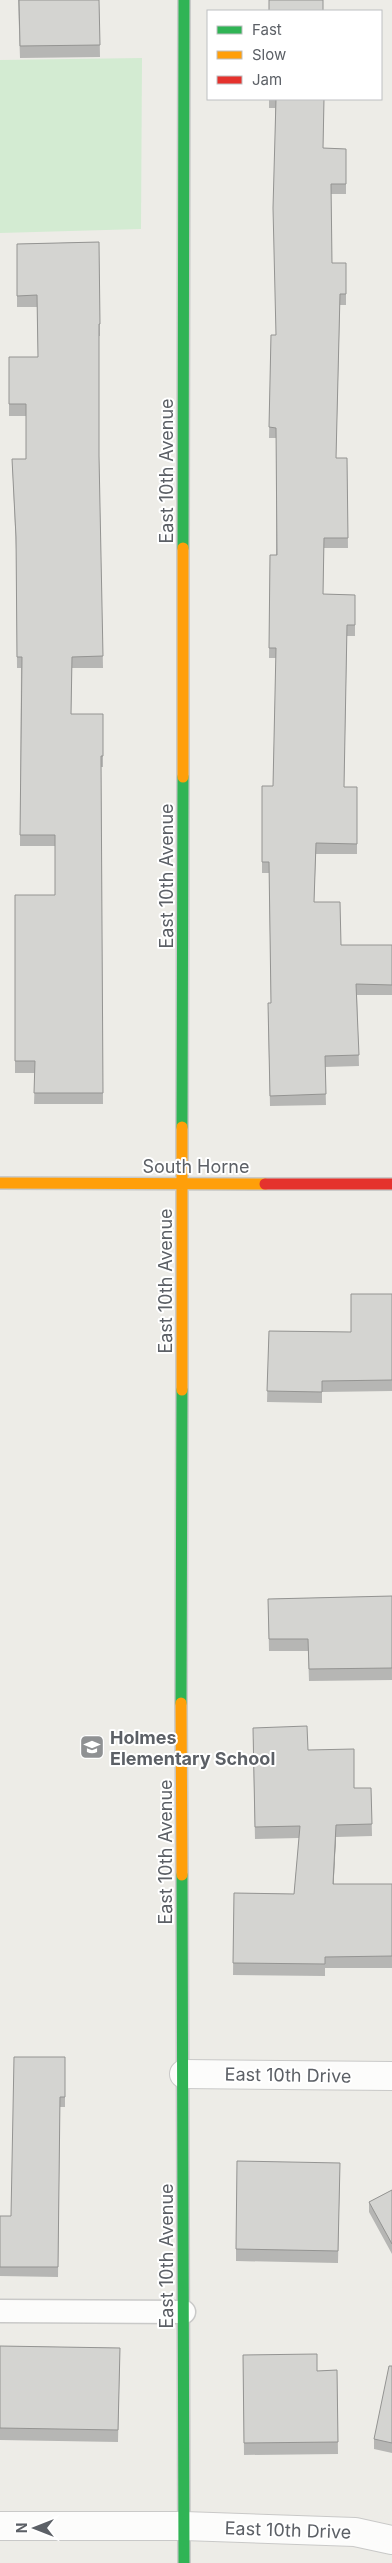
<svg xmlns="http://www.w3.org/2000/svg" width="392" height="2563" viewBox="0 0 392 2563" font-family="Inter,sans-serif">
  <style>
    .green { fill: #d3ebd2 }
    .lines { fill: none; stroke-linecap: round; stroke-linejoin: round }
    .lane-casing { stroke: #c9c9c8; stroke-width: 25 }
    .street-casing { stroke: #c9c9c8; stroke-width: 30 }
    .fast-casing { stroke: #c9cac9; stroke-width: 14 }
    .slow-casing { stroke: #c9cac9; stroke-width: 14 }
    .jam-casing { stroke: #c9cac9; stroke-width: 14 }
    .lane { stroke: #fcfcfb; stroke-width: 22 }
    .street { stroke: #fcfcfb; stroke-width: 28 }
    .fast { stroke: #30b455; stroke-width: 11 }
    .slow { stroke: #ff9f0a; stroke-width: 11 }
    .jam { stroke: #e5322d; stroke-width: 11 }
    .wall { fill: #b6b6b4 }
    .shaded-wall { fill: #949492 }
    .building { fill: #d4d4d1; stroke: #949492 }
    .labels { text-anchor: middle; dominant-baseline: central; stroke-width: 4; stroke-linejoin: round; paint-order: stroke }
    .street-label { font-size: 18px; fill: #5c6066; stroke: #fff }
    .poi-label { font-size: 18px; font-weight: bold; fill: #5c6066; stroke: #fff; text-anchor: start }
  </style>
  <rect width="100%" height="100%" fill="#edece7"/>
  <path class="green" d="M 142,58 L 141,229 L 0,233 L 0,60 Z"/>
  <g class="lines">
    <defs>
      <path id="lane" d="M 0,2311 L 184,2312"/>
      <path id="street" d="M 184,2074 L 392,2076
        M 0,2526 L 184,2526 L 355,2532 L 392,2540"/>
      <path id="fast" d="M 183,548 L 184,0
        M 182,1127 L 183,777
        M 181,1703 L 182,1390
        M 182,1875 L 184,2563"/>
      <path id="slow" d="M 183,777 L 183,548
        M 0,1183 L 265,1184
        M 182,1390 L 182,1127
        M 181,1703 L 182,1875"/>
      <path id="jam" d="M 265,1184 L 392,1184"/>
    </defs>
    <use href="#lane" class="lane-casing"/>
    <use href="#street" class="street-casing"/>
    <use href="#fast" class="fast-casing"/>
    <use href="#slow" class="slow-casing"/>
    <use href="#jam" class="jam-casing"/>
    <use href="#lane" class="lane"/>
    <use href="#street" class="street"/>
    <use href="#fast" class="fast"/>
    <use href="#slow" class="slow"/>
    <use href="#jam" class="jam"/>
  </g>
  <path class="wall" d="M 18,0 L 99,0 L 100,57 L 20,58 Z
    M 269,99 L 324,99 L 323,148 L 346,149 L 346,194 L 331,194 L 332,263 L 346,263 L 346,305 L 340,305 L 336,458 L 347,458 L 348,548 L 324,548 L 323,594 L 355,595 L 355,636 L 347,636 L 344,787 L 357,787 L 357,854 L 316,854 L 314,902 L 341,945 L 392,945 L 392,995 L 357,995 L 359,1066 L 325,1067 L 326,1105 L 270,1106 L 268,1014 L 271,1003 L 269,873 L 262,873 L 262,862 L 273,786 L 276,658 L 269,658 L 270,555 L 276,555 L 276,438 L 269,438 L 271,335 L 276,335 L 275,108 L 269,108 Z
    M 99,242 L 100,336 L 99,336 L 99,456 L 103,668 L 72,668 L 71,714 L 103,714 L 103,767 L 101,767 L 103,1104 L 34,1104 L 35,1073 L 15,1073 L 15,895 L 55,895 L 55,846 L 20,846 L 21,668 L 17,668 L 16,549 L 12,459 L 26,459 L 26,416 L 9,416 L 9,357 L 38,357 L 37,307 L 17,307 L 17,244 Z
    M 392,1294 L 392,1391 L 322,1392 L 322,1403 L 267,1402 L 269,1331 L 351,1332 Z
    M 392,1596 L 392,1680 L 309,1681 L 308,1651 L 269,1651 L 268,1599 Z
    M 253,1739 L 308,1750 L 354,1788 L 371,1788 L 372,1836 L 336,1837 L 333,1884 L 392,1884 L 392,1968 L 325,1968 L 325,1976 L 233,1975 L 234,1893 L 294,1894 L 299,1838 L 255,1839 Z
    M 65,2057 L 65,2107 L 60,2107 L 58,2277 L 0,2276 L 0,2216 L 11,2216 Z
    M 340,2163 L 338,2263 L 236,2261 L 236,2249 Z
    M 392,2190 L 392,2254 L 369,2212 L 369,2202 Z
    M 0,2346 L 120,2348 L 118,2442 L 0,2440 Z
    M 243,2355 L 317,2371 L 337,2370 L 338,2454 L 244,2455 Z
    M 392,2366 L 392,2453 L 374,2449 L 374,2439 Z"/>
  <path class="shaded-wall" d="M 336,1825 L 336,1837 L 333,1896 L 333,1884 Z"/>
  <path class="building" d="M 19,0 L 99,0 L 100,45 L 20,46 Z
    M 269,0 L 323,0 L 323,11 L 269,11 Z
    M 276,99 L 324,99 L 323,148 L 346,149 L 346,184 L 331,184 L 332,263 L 346,263 L 346,294 L 340,294 L 336,458 L 347,458 L 348,538 L 324,538 L 323,594 L 355,595 L 355,625 L 347,625 L 344,787 L 357,787 L 357,844 L 316,843 L 314,902 L 340,902 L 341,945 L 392,945 L 392,985 L 356,984 L 359,1055 L 325,1056 L 326,1094 L 270,1096 L 268,1003 L 271,1003 L 269,862 L 262,862 L 262,786 L 273,786 L 276,648 L 269,648 L 270,555 L 277,555 L 276,428 L 269,427 L 271,335 L 276,335 L 273,208 Z
    M 99,242 L 100,324 L 99,324 L 99,456 L 103,656 L 72,657 L 71,714 L 103,714 L 103,756 L 101,756 L 103,1093 L 34,1093 L 35,1061 L 15,1061 L 15,895 L 55,895 L 55,835 L 20,835 L 22,657 L 17,657 L 16,537 L 12,459 L 26,459 L 26,404 L 9,404 L 9,357 L 38,357 L 37,295 L 17,296 L 17,244 Z
    M 351,1294 L 392,1294 L 392,1380 L 322,1381 L 322,1392 L 267,1391 L 269,1331 L 351,1332 Z
    M 392,1596 L 392,1668 L 309,1669 L 308,1639 L 269,1639 L 268,1599 Z
    M 307,1726 L 308,1750 L 354,1749 L 354,1788 L 371,1788 L 372,1824 L 336,1825 L 333,1884 L 392,1884 L 392,1956 L 325,1957 L 325,1964 L 233,1963 L 234,1893 L 294,1894 L 300,1826 L 255,1827 L 253,1728 Z
    M 14,2057 L 65,2057 L 65,2097 L 60,2097 L 58,2267 L 0,2267 L 0,2216 L 11,2216 Z
    M 237,2161 L 340,2163 L 338,2251 L 236,2249 Z
    M 392,2190 L 392,2244 L 369,2202 Z
    M 0,2346 L 120,2348 L 118,2430 L 0,2428 Z
    M 317,2354 L 317,2371 L 337,2370 L 338,2442 L 244,2443 L 243,2355 Z
    M 389,2366 L 392,2366 L 392,2443 L 374,2439 Z"/>
  <defs>
    <symbol id="school-square" viewBox="-11 -11 22 22"><rect x="-9" y="-9" width="18" height="18" rx="4" fill="#8f9193" stroke="#fff"/><path d="M0-5L7-2L0 1L-7-2ZM-4 1L0 2.5L4 1V4Q0 6-4 4Z" fill="#fff"/></symbol>
  </defs>
  <g fill-rule="evenodd">
    <use href="#school-square" x="78" y="1733" width="28" height="28"/>
  </g>
  <g class="labels">
    <g class="street-label">
      <text transform="translate(166 471) rotate(-90)">East 10th Avenue</text>
      <text transform="translate(166 876) rotate(-90)">East 10th Avenue</text>
      <text x="196" y="1166">South Horne</text>
      <text transform="translate(165 1281) rotate(-90)">East 10th Avenue</text>
      <text transform="translate(165 1852) rotate(-90)">East 10th Avenue</text>
      <text transform="translate(288 2075) rotate(1)">East 10th Drive</text>
      <text transform="translate(166 2256) rotate(-90)">East 10th Avenue</text>
      <text transform="translate(288 2530) rotate(2)">East 10th Drive</text>
    </g>
    <g class="poi-label">
      <text x="110" y="1737">Holmes<tspan x="110" dy="21">Elementary School</tspan></text>
    </g>
  </g>
  <rect x="207" y="10" width="175" height="90" fill="#ffffff" stroke="#bebfc2"/>
  <rect x="217" y="26" width="25" height="8" fill="#30b455" stroke="#bebfc2"/>
  <text x="252" y="35" font-size="15" fill="#5c6066">Fast</text>
  <rect x="217" y="51" width="25" height="8" fill="#ff9f0a" stroke="#bebfc2"/>
  <text x="252" y="60" font-size="15" fill="#5c6066">Slow</text>
  <rect x="217" y="76" width="25" height="8" fill="#e5322d" stroke="#bebfc2"/>
  <text x="252" y="85" font-size="15" fill="#5c6066">Jam</text>
  <g transform="translate(35 2528) rotate(270)" stroke="#ffffff" stroke-width="4" paint-order="stroke">
  <path d="M0-4L9 19L0 12L-9 19Z" fill="#5c6066"/>
  <text y="-8" font-size="14" font-weight="bold" text-anchor="middle" fill="#5c6066">N</text>
  </g>
</svg>
